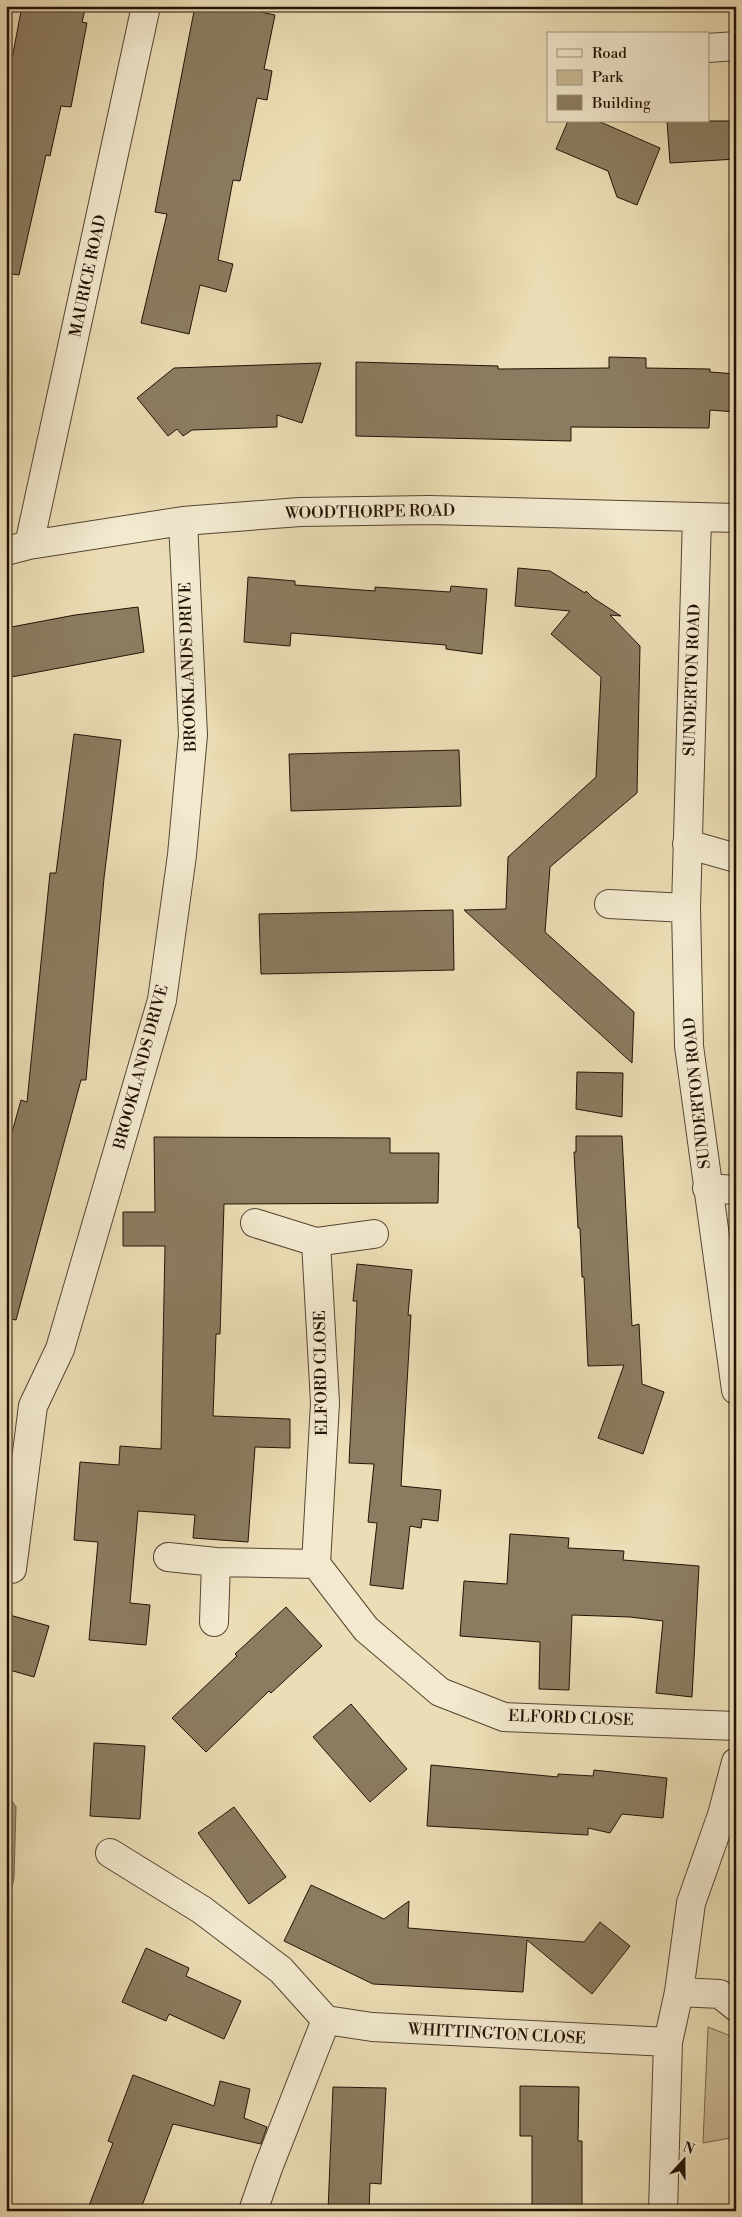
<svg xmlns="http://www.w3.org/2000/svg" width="742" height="2217" viewBox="0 0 742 2217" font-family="'Libre Bodoni',serif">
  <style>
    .green { fill: #c9ba97; stroke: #76664e }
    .water { fill: #a7987a; stroke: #72624c }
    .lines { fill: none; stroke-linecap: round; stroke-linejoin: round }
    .shore { stroke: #655540; stroke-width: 1 }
    .building { fill: #8b7c61; stroke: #231206 }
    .street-casing { stroke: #554532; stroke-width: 30 }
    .street { stroke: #f2e9cf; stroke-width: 28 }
    .labels { text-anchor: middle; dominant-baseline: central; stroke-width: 4; stroke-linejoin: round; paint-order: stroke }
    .street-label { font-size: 16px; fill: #231206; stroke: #f2e9cf }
  </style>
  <rect width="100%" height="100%" fill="#ebddb5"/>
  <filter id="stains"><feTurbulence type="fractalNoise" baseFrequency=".004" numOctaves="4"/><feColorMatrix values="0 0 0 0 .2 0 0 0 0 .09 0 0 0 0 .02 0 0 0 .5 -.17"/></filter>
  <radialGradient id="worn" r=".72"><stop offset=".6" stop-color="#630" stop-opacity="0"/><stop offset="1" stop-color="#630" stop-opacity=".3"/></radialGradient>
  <path class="green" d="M 708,2027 L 736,2038 L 736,2137 L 703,2143 Z"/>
  <path class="water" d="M 6,1792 L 16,1807 L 14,1878 L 6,1913 Z"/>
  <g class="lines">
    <path class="shore" d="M 6,1801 L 11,1809 L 9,1878 L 6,1889"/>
  </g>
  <path class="building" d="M 22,6 L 86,6 L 82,22 L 87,23 L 71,107 L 61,106 L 50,156 L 46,155 L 19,275 L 6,273 L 6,90 Z
    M 195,6 L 233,6 L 275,15 L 264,69 L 272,71 L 267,100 L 257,98 L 240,181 L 233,180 L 218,260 L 233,264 L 226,292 L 200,285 L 189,334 L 141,323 L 167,214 L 155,212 Z
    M 568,121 L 598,121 L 660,148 L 637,205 L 617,197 L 608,171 L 556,149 Z
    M 667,121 L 736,121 L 736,159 L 670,163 Z
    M 609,357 L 646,358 L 646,368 L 710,369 L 710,372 L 736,374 L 736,412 L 710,410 L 709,428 L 571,427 L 571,441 L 356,436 L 356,362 L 498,366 L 498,369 L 609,368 Z
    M 321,363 L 302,423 L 277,415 L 277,427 L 192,430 L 183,436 L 177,429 L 168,436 L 137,398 L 174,368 Z
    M 518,568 L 550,571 L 585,593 L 586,591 L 593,598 L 621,616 L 610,615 L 640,646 L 637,793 L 550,867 L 545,932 L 634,1012 L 632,1063 L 464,910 L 506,909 L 508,857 L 596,777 L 601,677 L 551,634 L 570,611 L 515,606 Z
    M 248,577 L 295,581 L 295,585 L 375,591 L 375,587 L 450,592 L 451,586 L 487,589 L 482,654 L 446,649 L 446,645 L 291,633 L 290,646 L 244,642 Z
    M 138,607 L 144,652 L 6,678 L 6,628 L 75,615 Z
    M 74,734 L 121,740 L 104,878 L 86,1080 L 81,1080 L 16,1320 L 6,1318 L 6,1154 L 21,1100 L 27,1102 L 50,873 L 56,873 Z
    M 459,750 L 461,806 L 291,811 L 289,754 Z
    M 453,910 L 454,970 L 261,974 L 259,914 Z
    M 577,1072 L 623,1073 L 622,1117 L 576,1109 Z
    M 576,1136 L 622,1136 L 632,1326 L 639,1324 L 642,1384 L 664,1392 L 643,1454 L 598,1438 L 624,1365 L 588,1366 L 584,1277 L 582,1277 L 580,1228 L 578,1228 L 574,1152 L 576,1152 Z
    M 154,1137 L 390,1138 L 390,1153 L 439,1153 L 438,1203 L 224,1204 L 220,1334 L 216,1334 L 213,1416 L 290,1419 L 290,1448 L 255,1447 L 248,1542 L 193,1538 L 195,1515 L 138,1511 L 130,1603 L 150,1605 L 146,1645 L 89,1640 L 98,1542 L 74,1540 L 80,1462 L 119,1465 L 120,1446 L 161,1449 L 165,1246 L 123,1246 L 123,1212 L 155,1212 Z
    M 357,1264 L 412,1270 L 408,1315 L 411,1315 L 401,1486 L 441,1490 L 438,1521 L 422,1519 L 421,1528 L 410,1526 L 403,1589 L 370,1585 L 377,1523 L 368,1522 L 374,1464 L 349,1463 L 357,1301 L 353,1301 Z
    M 510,1534 L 569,1538 L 568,1548 L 624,1551 L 623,1560 L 699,1566 L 692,1697 L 656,1693 L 663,1621 L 630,1617 L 572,1615 L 569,1690 L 539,1689 L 540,1642 L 460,1636 L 464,1581 L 507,1584 Z
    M 286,1607 L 322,1646 L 271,1693 L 269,1691 L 206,1752 L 172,1718 L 237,1656 L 235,1654 Z
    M 6,1614 L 49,1626 L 34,1677 L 6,1669 Z
    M 351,1704 L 407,1769 L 370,1802 L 313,1737 Z
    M 94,1743 L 145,1746 L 140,1819 L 90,1816 Z
    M 431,1765 L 558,1777 L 558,1774 L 593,1776 L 594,1770 L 667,1778 L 663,1818 L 622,1814 L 610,1833 L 588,1828 L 588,1835 L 427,1826 Z
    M 234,1807 L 286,1877 L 249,1904 L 198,1833 Z
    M 311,1885 L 384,1919 L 409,1901 L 408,1928 L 584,1942 L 600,1922 L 630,1946 L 592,1994 L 527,1940 L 523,1992 L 373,1984 L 284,1941 Z
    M 146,1948 L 189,1968 L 186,1976 L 241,2001 L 224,2039 L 169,2014 L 166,2021 L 122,2002 Z
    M 133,2075 L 214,2106 L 220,2081 L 250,2089 L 244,2118 L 267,2127 L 261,2144 L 173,2124 L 140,2211 L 87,2211 L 113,2143 L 108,2141 Z
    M 520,2086 L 579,2087 L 578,2141 L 582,2141 L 582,2211 L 532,2211 L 532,2136 L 520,2136 Z
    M 333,2087 L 386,2088 L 381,2184 L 370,2183 L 369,2211 L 328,2211 Z"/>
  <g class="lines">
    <defs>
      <path id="street" d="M 708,48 L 736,46
        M 697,517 L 686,908 L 689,1046 L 736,1390
        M 29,545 L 146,6
        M 6,551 L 29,545 L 183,521 L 300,512 L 429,510 L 736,518
        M 687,844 L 736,858
        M 609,904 L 686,908
        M 707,1188 L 736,1190
        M 255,1223 L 316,1242 L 374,1234
        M 316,1242 L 325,1403 L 316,1564 L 366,1629 L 440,1692 L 504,1717 L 736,1726
        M 168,1557 L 216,1562 L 316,1564
        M 12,1569 L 33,1406 L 60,1349 L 162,1000 L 182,855 L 193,735 L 183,521
        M 214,1622 L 216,1562
        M 110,1853 L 202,1910 L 281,1970 L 326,2020
        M 679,1992 L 720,1994 L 736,2007
        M 253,2211 L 268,2168 L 326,2020 L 372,2027 L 668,2042
        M 663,2211 L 668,2042 L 679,1992 L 691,1903 L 722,1815 L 736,1762"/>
    </defs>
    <use href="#street" class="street-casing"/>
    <use href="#street" class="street"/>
  </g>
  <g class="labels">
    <g class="street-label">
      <text transform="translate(88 276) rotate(-78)">MAURICE ROAD</text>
      <text transform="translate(370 512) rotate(-1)">WOODTHORPE ROAD</text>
      <text transform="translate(188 667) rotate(-92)">BROOKLANDS DRIVE</text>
      <text transform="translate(692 680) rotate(-88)">SUNDERTON ROAD</text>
      <text transform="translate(141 1067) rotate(-75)">BROOKLANDS DRIVE</text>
      <text transform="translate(697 1093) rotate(-96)">SUNDERTON ROAD</text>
      <text transform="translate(321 1373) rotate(-91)">ELFORD CLOSE</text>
      <text transform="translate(571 1718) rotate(2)">ELFORD CLOSE</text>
      <text transform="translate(497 2034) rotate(3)">WHITTINGTON CLOSE</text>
    </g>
  </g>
  <rect width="742" height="2217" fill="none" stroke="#ebddb5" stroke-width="25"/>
  <rect x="8" y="8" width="727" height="2202" fill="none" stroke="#231206" stroke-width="2.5"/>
  <rect x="12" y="12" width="717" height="2192" fill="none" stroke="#231206"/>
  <rect x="547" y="32" width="162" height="90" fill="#f2e9cf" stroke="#9f937f"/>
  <rect x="557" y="49" width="25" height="8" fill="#f2e9cf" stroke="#9f937f"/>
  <text x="592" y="58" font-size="15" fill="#231206">Road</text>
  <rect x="557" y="70" width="25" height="15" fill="#c9ba97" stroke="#9f937f"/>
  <text x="592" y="82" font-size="15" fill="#231206">Park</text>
  <rect x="557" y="95" width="25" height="15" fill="#8b7c61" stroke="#9f937f"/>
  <text x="592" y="108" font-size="15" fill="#231206">Building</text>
  <g transform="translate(684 2160) rotate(21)" stroke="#f2e9cf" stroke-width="4" paint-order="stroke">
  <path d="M0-4L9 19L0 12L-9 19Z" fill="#231206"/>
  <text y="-8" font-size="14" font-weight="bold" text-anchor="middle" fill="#231206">N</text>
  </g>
  <rect width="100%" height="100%" filter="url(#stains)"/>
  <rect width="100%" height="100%" fill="url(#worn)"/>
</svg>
